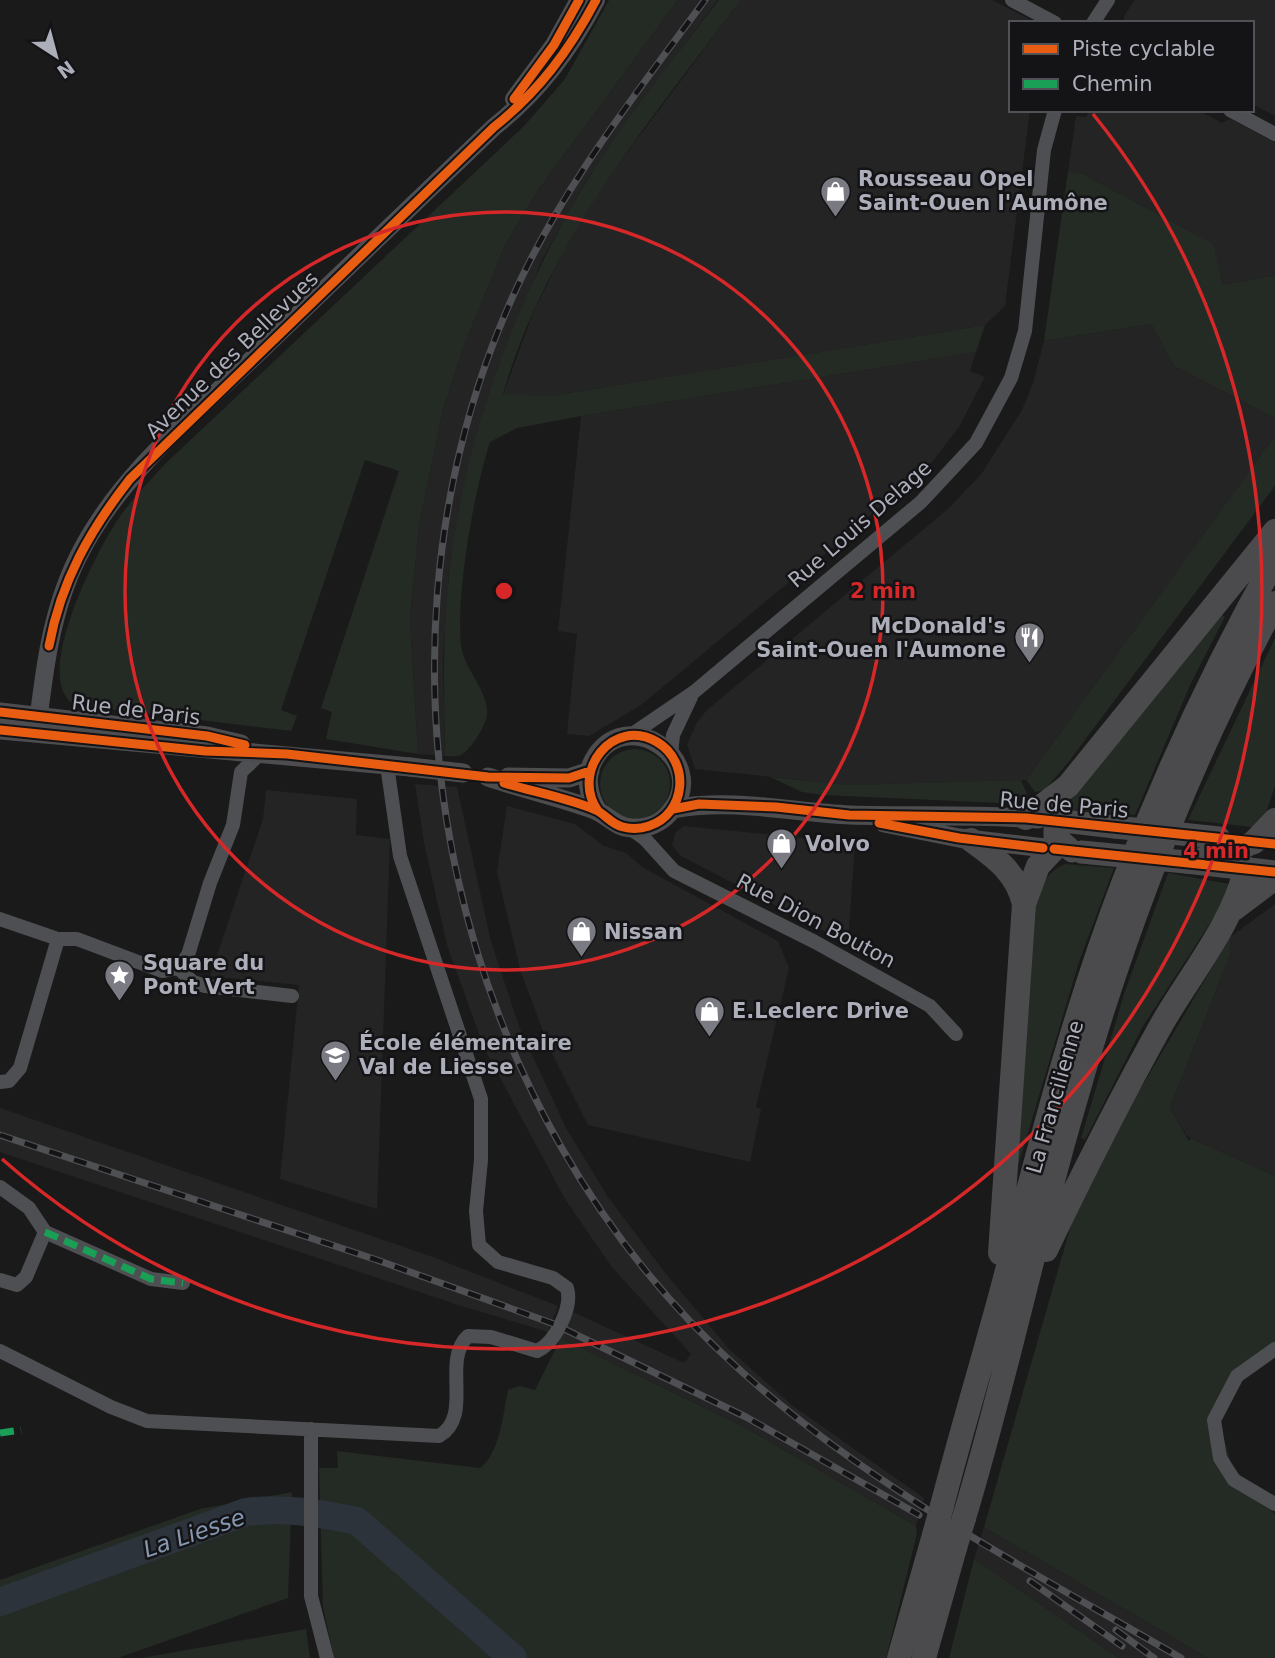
<svg xmlns="http://www.w3.org/2000/svg" width="1275" height="1658" viewBox="0 0 1275 1658" font-family="'DejaVu Sans',sans-serif">
  <style>
    .built { fill: #242425 }
    .green { fill: #242a24 }
    .lines { fill: none; stroke-linecap: round; stroke-linejoin: round }
    .river { stroke: #2d333b; stroke-width: 28 }
    .minor { stroke: #4e4f52; stroke-width: 14 }
    .tertiary { stroke: #4e4f52; stroke-width: 18 }
    .secondary { stroke: #4d4d50; stroke-width: 19 }
    .primary { stroke: #4b4b4e; stroke-width: 23 }
    .trunk { stroke: #4b4b4e; stroke-width: 24 }
    .rail-casing { stroke: #4f5053; stroke-width: 7 }
    .rail { stroke: #141316; stroke-width: 4.5; stroke-dasharray: 13; stroke-linecap: butt }
    .secondary-bridge { stroke: #4d4d50; stroke-width: 19 }
    .primary-bridge { stroke: #4b4b4e; stroke-width: 23 }
    .trunk-bridge { stroke: #4b4b4e; stroke-width: 24 }
    .quiet { stroke: #1a9f57; stroke-width: 7; stroke-dasharray: 14 7; stroke-linecap: butt }
    .cycleway-casing { stroke: #141316; stroke-width: 13 }
    .cycleway { stroke: #e95d12; stroke-width: 9 }
    .ring { fill: none; stroke: #d62828; stroke-width: 3.5 }
    .labels { text-anchor: middle; dominant-baseline: central; stroke-width: 5; stroke-linejoin: round; paint-order: stroke }
    .poi-label { font-size: 21px; font-weight: bold; fill: #acaeba; stroke: #141316; text-anchor: start }
    .street-label { font-size: 21px; fill: #acaeba; stroke: #141316 }
    .water-label { font-size: 23px; font-style: italic; fill: #8598b2; stroke: #141316 }
    .centre { fill: #d62828; stroke: #141316; stroke-width: 3.5 }
    .ring-label { font-size: 21px; text-anchor: middle; font-weight: bold; fill: #d62828; stroke: #141316; stroke-width: 5; stroke-linejoin: round; paint-order: stroke }
  </style>
  <rect width="100%" height="100%" fill="#1a1a1a"/>
  <path class="built" d="M 678,0 L 718,0 L 630,117 L 585,183 L 541,262 L 488,397 L 468,471 L 449,574 L 443,657 L 445,756 L 418,754 L 410,619 L 419,525 L 443,410 L 464,345 L 506,243 L 536,193 Z
    M 741,0 L 992,0 L 1037,23 L 1011,23 L 1011,110 L 1030,110 L 1005,306 L 985,325 L 550,396 L 503,395 L 533,313 L 564,250 L 602,186 Z
    M 1135,0 L 1275,0 L 1275,116 L 1252,104 L 1252,23 L 1125,23 L 1124,16 Z
    M 1090,110 L 1198,110 L 1222,123 L 1230,119 L 1275,142 L 1275,275 L 1223,285 L 1212,244 L 1083,174 L 1068,171 L 1076,116 L 1086,117 Z
    M 1151,324 L 1174,366 L 1275,418 L 1275,437 L 1026,780 L 850,785 L 695,769 L 687,744 L 697,722 L 707,710 L 949,508 L 982,473 L 1022,410 L 1033,383 L 1044,341 Z
    M 976,352 L 970,371 L 985,377 L 959,427 L 932,462 L 819,559 L 811,558 L 789,577 L 788,583 L 641,705 L 589,736 L 567,734 L 577,634 L 558,631 L 581,416 Z
    M 415,784 L 457,787 L 491,942 L 520,1029 L 566,1128 L 608,1197 L 666,1274 L 729,1349 L 793,1406 L 924,1498 L 916,1526 L 744,1427 L 561,1338 L 573,1312 L 684,1363 L 691,1354 L 611,1266 L 565,1199 L 484,1048 L 447,945 L 424,843 Z
    M 266,790 L 357,799 L 356,835 L 390,839 L 377,1209 L 280,1179 L 299,985 L 210,976 L 263,819 Z
    M 507,806 L 575,824 L 604,846 L 626,853 L 642,867 L 778,941 L 789,968 L 756,1107 L 761,1109 L 750,1162 L 588,1125 L 550,1049 L 521,973 L 497,872 Z
    M 684,826 L 855,843 L 848,943 L 681,856 L 672,845 L 675,833 Z
    M 1275,904 L 1275,1176 L 1187,1136 L 1170,1108 L 1231,952 L 1230,937 Z
    M 0,1108 L 433,1257 L 558,1306 L 548,1332 L 458,1305 L 0,1152 Z
    M 984,1527 L 1208,1658 L 1119,1658 L 974,1559 Z"/>
  <path class="green" d="M 609,0 L 678,0 L 536,193 L 506,243 L 464,345 L 443,410 L 419,525 L 410,619 L 418,754 L 326,739 L 332,712 L 321,708 L 399,471 L 365,460 L 281,710 L 297,716 L 291,731 L 75,705 C 30,681 96,552 117,521 C 130,500 149,482 165,464 L 525,125 L 565,79 Z
    M 719,0 L 741,0 C 649,122 546,244 503,394 L 550,396 L 985,325 L 976,352 L 581,416 L 517,428 L 490,442 C 474,491 456,593 461,644 C 463,669 489,690 487,715 C 486,725 471,750 461,755 C 457,757 450,756 445,756 C 444,696 442,636 449,576 C 464,439 514,302 585,184 C 624,119 673,60 719,0 Z
    M 1068,171 L 1083,174 L 1213,244 L 1223,285 L 1275,275 L 1275,418 L 1174,366 L 1151,324 L 1044,341 Z
    M 1275,436 L 1275,486 L 1070,760 L 1045,790 L 1035,792 L 1026,780 Z
    M 1221,614 L 1225,617 L 1191,683 L 1135,815 L 1072,810 L 1071,800 L 1078,790 Z
    M 1275,638 L 1275,786 L 1266,813 L 1252,827 L 1188,820 Z
    M600 784a35 35 0 1 1 70 0a35 35 0 1 1-70 0Z
    M 770,777 L 850,785 L 1021,780 L 1029,799 L 1000,803 L 823,795 L 802,792 Z
    M 1065,864 L 1114,868 L 1079,962 L 1016,1173 L 1034,906 C 1041,886 1045,873 1065,864 Z
    M 1168,873 L 1235,885 L 1143,1026 L 1085,1140 L 1081,1138 L 1124,994 Z
    M 1230,937 L 1231,952 L 1170,1108 L 1189,1141 L 1191,1138 L 1275,1176 L 1275,1352 L 1231,1383 L 1219,1424 L 1232,1466 L 1275,1514 L 1275,1658 L 1208,1658 L 984,1527 L 1073,1218 L 1121,1122 Z
    M 561,1338 L 744,1427 L 916,1526 L 917,1534 L 886,1658 L 334,1658 L 323,1607 L 319,1468 L 338,1468 L 337,1451 L 480,1468 C 500,1453 503,1414 508,1390 L 520,1386 L 535,1390 Z
    M 292,1492 L 288,1598 L 118,1658 L 0,1658 L 0,1580 L 200,1509 Z
    M 974,1559 L 1119,1658 L 949,1658 Z
    M 306,1629 L 310,1658 L 141,1658 Z"/>
  <g class="lines">
    <path class="river" d="M 0,1602 L 246,1512 C 283,1507 320,1513 357,1521 L 513,1658"/>
    <path class="minor" d="M 1012,0 L 1055,23
      M 1093,23 L 1108,0
      M 1230,110 L 1275,134
      M 628,737 L 694,692 L 921,502 L 976,443 L 1011,378 L 1025,331 L 1044,150 L 1055,110
      M 671,754 L 673,735 L 691,697
      M 630,828 L 645,839 L 674,871 L 815,942 L 930,1006 L 956,1034
      M 0,919 L 58,939 L 77,939 L 162,971 L 178,968
      M 178,968 L 188,955 L 210,883 L 233,825 L 241,772 L 262,752
      M 178,968 L 193,982 L 205,986 L 292,996
      M 0,1082 L 9,1081 L 20,1068 L 58,939
      M 0,1187 L 29,1208 L 45,1232 L 26,1277 L 17,1285 L 0,1280
      M 45,1232 L 151,1279 L 183,1283
      M 1275,1349 L 1237,1376 L 1214,1420 L 1220,1458 L 1234,1480 L 1275,1504
      M 0,1351 L 111,1407 L 147,1421 L 439,1436 C 474,1416 441,1361 468,1336 L 491,1337 L 537,1351 C 555,1343 573,1307 567,1288 L 553,1278 L 498,1262 L 479,1245 L 476,1211 L 481,1160 L 481,1099 L 400,856 L 387,765
      M 311,1429 L 311,1596 L 327,1658"/>
    <path class="tertiary" d="M 514,99 L 554,45 L 579,0
      M 37,731 C 44,671 51,611 78,557 C 117,478 190,418 253,358 C 333,281 413,204 494,127 C 539,91 569,51 596,0"/>
    <path class="secondary" d="M 0,712 L 207,736 L 241,744
      M 0,730 L 410,767
      M 488,777 C 523,789 560,797 595,810 C 609,816 615,827 632,828 C 647,829 661,823 670,812 C 713,761 625,701 593,761 C 585,777 588,796 598,811
      M 508,777 L 569,778 L 590,771
      M 673,809 C 731,798 791,812 850,815 C 912,817 975,814 1038,819
      M 884,823 L 959,838 L 1054,849"/>
    <path class="primary" d="M 1072,851 L 1055,836 L 1055,820 L 1115,827
      M 1204,858 L 1237,850 L 1254,842
      M 1186,862 L 1275,872"/>
    <path class="trunk" d="M 1026,818 L 1068,786 L 1275,531
      M 971,840 C 996,858 1017,873 1024,904
      M 1254,842 L 1275,820
      M 1234,909 L 1275,878
      M 1046,1250 C 1083,1173 1121,1097 1163,1022 C 1192,972 1232,925 1246,868
      M 1000,1253 L 1024,904 L 1038,866 L 1054,849
      M 942,1506 C 960,1436 981,1367 1000,1297 C 1037,1157 1072,1016 1124,881 C 1167,770 1217,663 1275,560
      M 964,1518 C 1004,1386 1032,1251 1070,1119 C 1120,940 1186,766 1275,603
      M 899,1658 L 934,1535
      M 924,1658 L 955,1548"/>
    <defs>
      <path id="rail" d="M 705,0 C 631,100 555,196 506,312 C 353,669 452,1112 741,1371 C 872,1489 1030,1570 1181,1658
        M 0,1135 L 377,1260 L 554,1324 L 746,1417 L 919,1515
        M 1030,1581 L 1122,1646
        M 1116,1630 L 1154,1658"/>
    </defs>
    <use href="#rail" class="rail-casing"/>
    <use href="#rail" class="rail"/>
    <path class="secondary-bridge" d="M 410,767 L 463,773"/>
    <path class="primary-bridge" d="M 1115,827 L 1219,838
      M 1081,852 L 1186,862"/>
    <path class="trunk-bridge" d="M 934,1535 L 942,1506
      M 955,1548 L 964,1518"/>
    <path class="quiet" d="M 45,1232 L 151,1279 L 183,1283
      M 0,1433 L 21,1430"/>
    <defs>
      <path id="cycleway" d="M 514,99 L 554,45 L 579,0
        M 49,646 C 61,581 90,530 130,479 L 494,127 C 539,91 569,51 596,0
        M 0,712 L 207,736 L 245,745
        M 0,730 L 205,751 L 287,754 L 488,777 L 569,778 L 590,771
        M 504,783 C 534,792 568,798 596,810 C 606,815 611,824 623,827 C 631,829 640,829 649,826 C 686,814 691,762 657,742 C 613,716 570,772 598,811
        M 673,809 L 699,804 L 776,807 L 849,815 L 1026,818 L 1275,844
        M 879,823 L 959,838 L 1043,848
        M 1054,849 L 1275,872"/>
    </defs>
    <use href="#cycleway" class="cycleway-casing"/>
    <use href="#cycleway" class="cycleway"/>
  </g>
  <g class="ring">
    <circle cx="504" cy="591" r="379"/>
    <path d="M1093 114A758 758 0 0 1 2 1159"/>
  </g>
  <defs>
    <symbol id="shop-pin" viewBox="-11 -11 22 30"><path d="M0 17L-7.5 6A9.5 9.5 0 1 1 7.5 6Z" fill="#797a82" stroke="#141316"/><path d="M-5-2.5h2.3a2.7 3.5 0 0 1 5.4 0H5L5.5 6h-11ZM-1.5-2.5h3a1.5 2.3 0 0 0-3 0Z" fill="#fff"/></symbol>
    <symbol id="restaurant-pin" viewBox="-11 -11 22 30"><path d="M0 17L-7.5 6A9.5 9.5 0 1 1 7.5 6Z" fill="#797a82" stroke="#141316"/><path d="M-5-6h1v4h1v-4h1v4h1v-4h1v5L-1.5 .5V6h-2V.5L-5-1ZM5-6V6H3V1.5H1.5Q1.5-4 5-6Z" fill="#fff"/></symbol>
    <symbol id="sight-pin" viewBox="-11 -11 22 30"><path d="M0 17L-7.5 6A9.5 9.5 0 1 1 7.5 6Z" fill="#797a82" stroke="#141316"/><path d="M0-6L1.8-2.2L6-1.7L2.9 1.2L3.7 5.4L0 3.3L-3.7 5.4L-2.9 1.2L-6-1.7L-1.8-2.2Z" fill="#fff"/></symbol>
    <symbol id="school-pin" viewBox="-11 -11 22 30"><path d="M0 17L-7.5 6A9.5 9.5 0 1 1 7.5 6Z" fill="#797a82" stroke="#141316"/><path d="M0-5L7-2L0 1L-7-2ZM-4 1L0 2.5L4 1V4Q0 6-4 4Z" fill="#fff"/></symbol>
  </defs>
  <g fill-rule="evenodd">
    <use href="#shop-pin" x="818" y="174" width="35" height="47"/>
    <use href="#restaurant-pin" x="1012" y="620" width="35" height="47"/>
    <use href="#shop-pin" x="764" y="826" width="35" height="47"/>
    <use href="#shop-pin" x="564" y="914" width="35" height="47"/>
    <use href="#sight-pin" x="102" y="958" width="35" height="47"/>
    <use href="#shop-pin" x="692" y="994" width="35" height="47"/>
    <use href="#school-pin" x="318" y="1038" width="35" height="47"/>
  </g>
  <g class="labels">
    <g class="poi-label">
      <text x="858" y="179">Rousseau Opel<tspan x="858" dy="24">Saint-Ouen l'Aumône</tspan></text>
      <text x="1006" y="626" text-anchor="end">McDonald's<tspan x="1006" dy="24">Saint-Ouen l'Aumone</tspan></text>
      <text x="805" y="844">Volvo</text>
      <text x="604" y="932">Nissan</text>
      <text x="143" y="963">Square du<tspan x="143" dy="24">Pont Vert</tspan></text>
      <text x="732" y="1011">E.Leclerc Drive</text>
      <text x="359" y="1043">École élémentaire<tspan x="359" dy="24">Val de Liesse</tspan></text>
    </g>
    <g class="street-label">
      <text transform="translate(232 355) rotate(-44)">Avenue des Bellevues</text>
      <text transform="translate(860 524) rotate(-41)">Rue Louis Delage</text>
      <text transform="translate(136 710) rotate(7)">Rue de Paris</text>
      <text transform="translate(1064 805) rotate(5)">Rue de Paris</text>
      <text transform="translate(816 921) rotate(28)">Rue Dion Bouton</text>
      <text transform="translate(1055 1097) rotate(-74)">La Francilienne</text>
    </g>
    <g class="water-label">
      <text transform="translate(194 1533) rotate(-19)">La Liesse</text>
    </g>
  </g>
  <circle cx="504" cy="591" r="10" class="centre"/>
  <g class="ring-label">
    <text x="883" y="598">2 min</text>
    <text x="1216" y="858">4 min</text>
  </g>
  <rect x="1009" y="21" width="245" height="91" fill="#141316" stroke="#515158" stroke-width="2"/>
  <rect x="1023" y="44" width="35" height="10" fill="#e95d12" stroke="#515158" stroke-width="2"/>
  <text x="1072" y="56" font-size="21" fill="#acaeba">Piste cyclable</text>
  <rect x="1023" y="79" width="35" height="10" fill="#1a9f57" stroke="#515158" stroke-width="2"/>
  <text x="1072" y="91" font-size="21" fill="#acaeba">Chemin</text>
  <g transform="translate(56 56) rotate(144)" stroke="#141316" stroke-width="5" paint-order="stroke">
  <path d="M0-5L12 26L0 18L-12 26Z" fill="#acaeba"/>
  <text y="-10" font-size="19" font-weight="bold" text-anchor="middle" fill="#acaeba">N</text>
  </g>
</svg>
